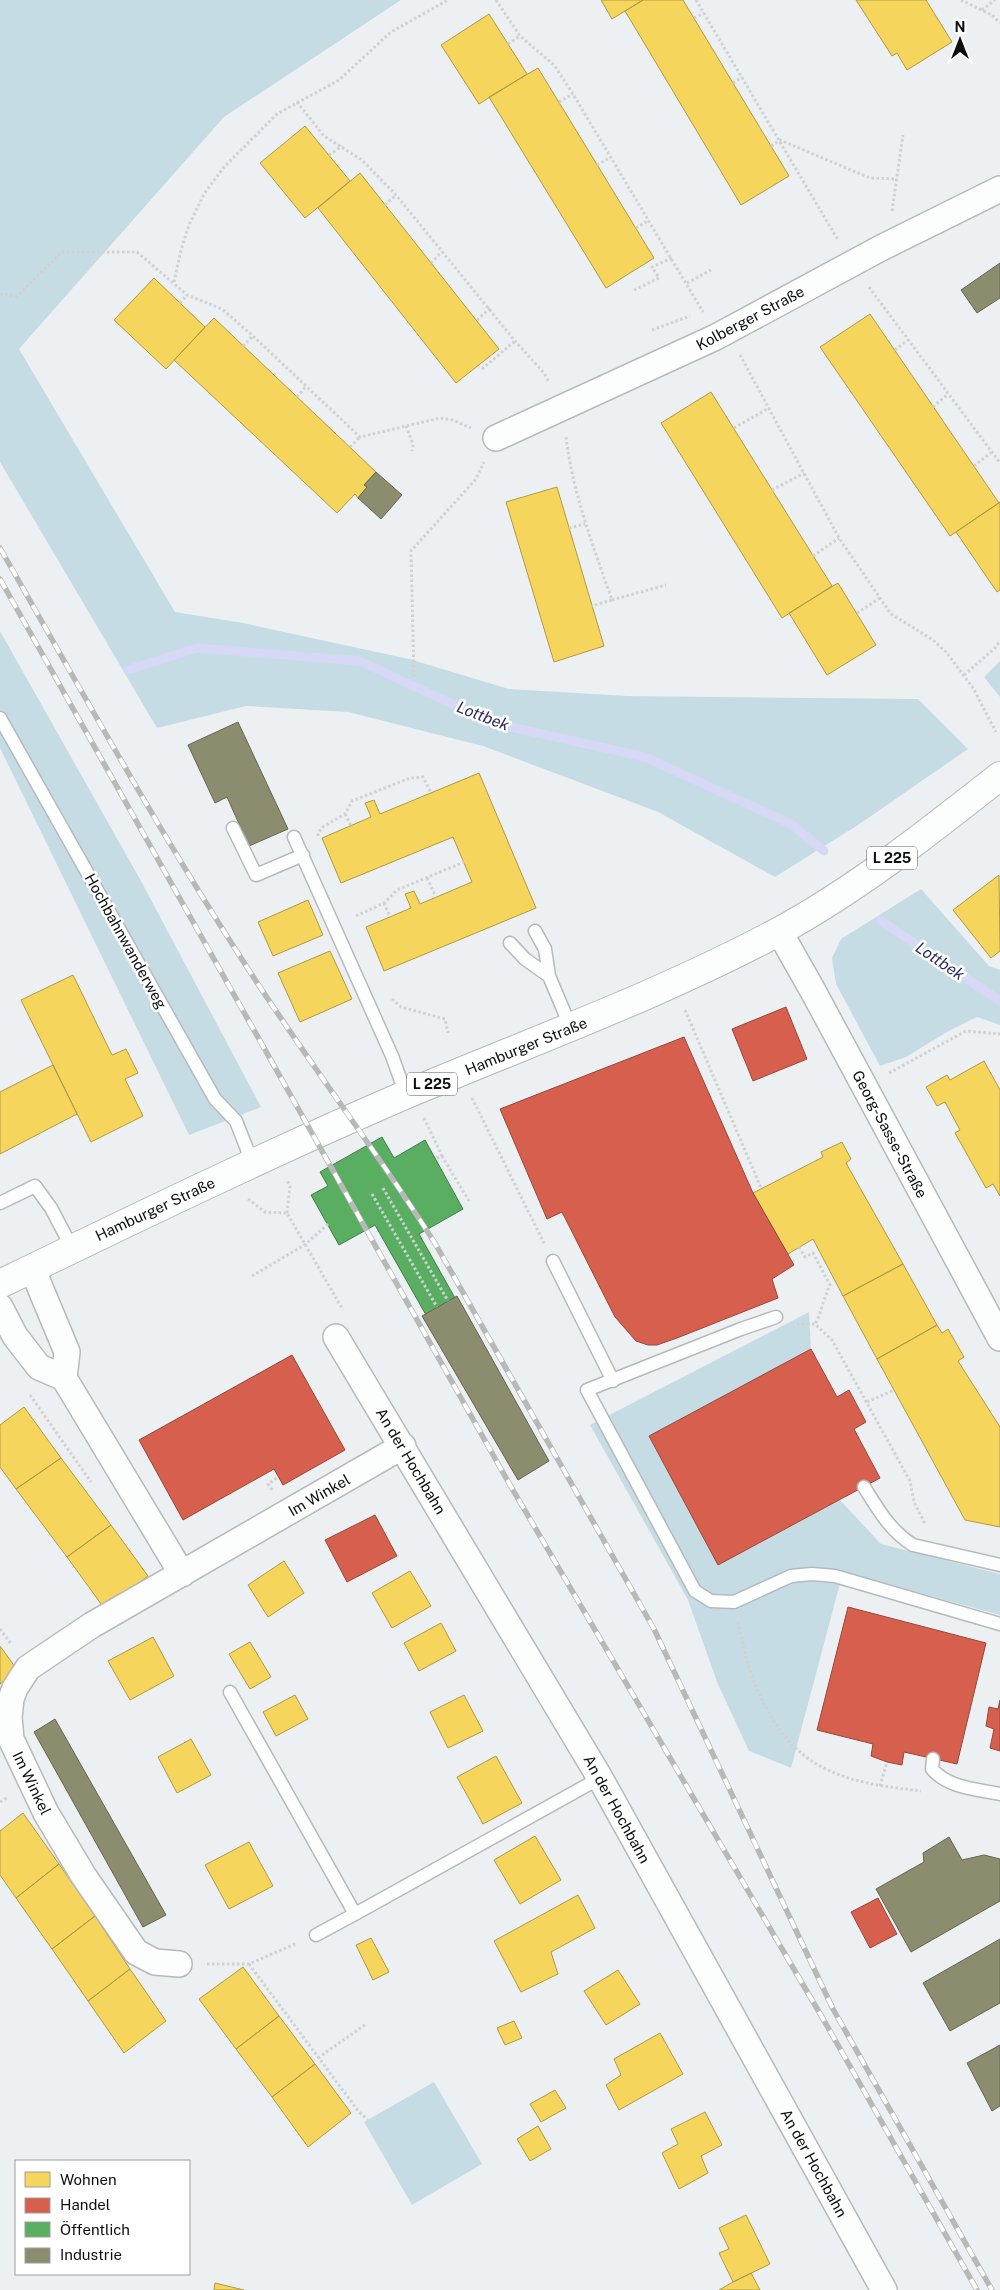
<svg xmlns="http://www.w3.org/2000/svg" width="1000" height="2290" viewBox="0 0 1000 2290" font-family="'Public Sans',sans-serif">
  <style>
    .green { fill: #c6dce5 }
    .homes { fill: #f6d55c; stroke: #b09945 }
    .shops { fill: #d6604d; stroke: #99473a }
    .public { fill: #5aae61; stroke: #437e48 }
    .industry { fill: #8c8c6e; stroke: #666651 }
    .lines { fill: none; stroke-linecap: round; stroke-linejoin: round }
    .stream { stroke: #d6d8f6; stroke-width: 9 }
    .lane-casing { stroke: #b7b9ba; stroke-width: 15 }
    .street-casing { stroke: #b7b9ba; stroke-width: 28 }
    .primary-casing { stroke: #b7b9ba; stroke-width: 30 }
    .path { stroke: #d0d1d1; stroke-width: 3; stroke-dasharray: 2.5 2.5; stroke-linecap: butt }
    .lane { stroke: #fcfdfd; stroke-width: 12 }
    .street { stroke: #fcfdfd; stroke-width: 25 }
    .primary { stroke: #fcfdfd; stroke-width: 28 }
    .rail-casing { stroke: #b7b8b8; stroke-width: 5.5 }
    .rail { stroke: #fff; stroke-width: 4; stroke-dasharray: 11; stroke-linecap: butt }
    .labels { text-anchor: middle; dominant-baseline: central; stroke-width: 5; stroke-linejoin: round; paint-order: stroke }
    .shield { fill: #fff; stroke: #555656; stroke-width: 1 }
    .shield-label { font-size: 14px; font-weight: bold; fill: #0c0d0e }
    .street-label { font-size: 15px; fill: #0c0d0e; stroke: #fff }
    .water-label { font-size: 16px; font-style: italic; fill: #302d60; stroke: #fff }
  </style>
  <rect width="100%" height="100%" fill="#edf0f2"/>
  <path class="green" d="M 0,0 L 401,0 L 224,117 L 19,349 L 175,612 L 243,623 L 409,659 L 509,689 L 628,696 L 918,699 L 968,749 L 861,823 L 775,877 L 658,812 L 483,746 L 348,712 L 246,706 L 157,728 L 0,462 Z
    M 0,631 L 141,881 L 261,1107 L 189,1135 L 0,748 Z
    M 1000,661 L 1000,697 L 984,677 Z
    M 921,889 L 989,966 L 1000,970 L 1000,1025 L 977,1017 L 947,1032 L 906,1057 L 880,1066 L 836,984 L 832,958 L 841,939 Z
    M 809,1312 L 811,1349 L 649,1436 L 718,1565 L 840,1500 L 881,1544 L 1000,1574 L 1000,1615 L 843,1572 L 791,1768 L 749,1751 L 717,1682 L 688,1600 L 590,1425 Z
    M 434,2082 L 482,2164 L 412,2205 L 364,2122 Z"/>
  <path class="homes" d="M 601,0 L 643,0 L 612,19 Z
    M 643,0 L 683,0 L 789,176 L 741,205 L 625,11 Z
    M 856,0 L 926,0 L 952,42 L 907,70 L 897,53 L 892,56 Z
    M 489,14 L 527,74 L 479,104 L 441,45 Z
    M 538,68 L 654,258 L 606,288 L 489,97 Z
    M 305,126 L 350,181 L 305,218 L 260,163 Z
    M 360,173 L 499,349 L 456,383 L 318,208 Z
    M 154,278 L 205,327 L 166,369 L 114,320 Z
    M 870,314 L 999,503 L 950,536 L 820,347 Z
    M 214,318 L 376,472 L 364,485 L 367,487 L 358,498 L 355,494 L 337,513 L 174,360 Z
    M 711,392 L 832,586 L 782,618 L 661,423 Z
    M 557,487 L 604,646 L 554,662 L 506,502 Z
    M 1000,502 L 1000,590 L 997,592 L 956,532 Z
    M 838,583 L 876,645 L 827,675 L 789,613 Z
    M 479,773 L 536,908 L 384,971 L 366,927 L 411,908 L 405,894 L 414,891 L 420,904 L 472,882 L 453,837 L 341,883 L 322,838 L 371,817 L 365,803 L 374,800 L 380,814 Z
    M 999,875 L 1000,951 L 991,958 L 953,910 Z
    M 308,900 L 323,935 L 273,956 L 258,922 Z
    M 330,951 L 352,999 L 300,1022 L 278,973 Z
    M 73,975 L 112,1055 L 126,1049 L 138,1073 L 125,1079 L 143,1116 L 91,1142 L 21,1000 Z
    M 984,1061 L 1000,1090 L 1000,1196 L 993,1184 L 986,1188 L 955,1133 L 960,1130 L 945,1102 L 937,1106 L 926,1087 L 947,1075 L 950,1080 Z
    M 53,1065 L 77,1114 L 0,1154 L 0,1092 Z
    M 842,1142 L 851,1159 L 846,1163 L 903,1264 L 843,1296 L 813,1239 L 788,1254 L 753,1193 L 823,1157 L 821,1152 Z
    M 903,1264 L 937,1325 L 877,1359 L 843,1296 Z
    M 937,1325 L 942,1333 L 948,1329 L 964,1357 L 958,1361 L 1000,1427 L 1000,1527 L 965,1520 L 877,1359 Z
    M 24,1407 L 61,1458 L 16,1489 L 0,1467 L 0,1425 Z
    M 61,1458 L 111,1525 L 67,1557 L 16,1489 Z
    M 111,1525 L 148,1576 L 104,1608 L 67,1557 Z
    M 284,1561 L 304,1593 L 268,1617 L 248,1585 Z
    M 410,1571 L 431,1606 L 392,1628 L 372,1593 Z
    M 441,1623 L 456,1651 L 419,1671 L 404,1643 Z
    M 153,1637 L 174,1676 L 130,1700 L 108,1661 Z
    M 250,1642 L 271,1677 L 250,1689 L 229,1654 Z
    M 0,1646 L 18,1671 L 0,1684 Z
    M 295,1695 L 308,1719 L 276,1736 L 263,1712 Z
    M 464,1695 L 483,1731 L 448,1748 L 430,1712 Z
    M 191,1739 L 211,1775 L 177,1793 L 158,1757 Z
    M 496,1756 L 522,1803 L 483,1824 L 457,1777 Z
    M 23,1813 L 59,1864 L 16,1898 L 0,1875 L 0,1831 Z
    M 535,1836 L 561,1880 L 520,1904 L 494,1860 Z
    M 249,1842 L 273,1886 L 229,1909 L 205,1865 Z
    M 59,1864 L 95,1916 L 52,1949 L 16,1898 Z
    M 578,1895 L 595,1928 L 551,1952 L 558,1974 L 521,1992 L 494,1941 Z
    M 95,1916 L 130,1969 L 88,2001 L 52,1949 Z
    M 371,1938 L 389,1972 L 373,1980 L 356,1945 Z
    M 243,1967 L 279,2016 L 236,2049 L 199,1999 Z
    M 130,1969 L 166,2021 L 124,2053 L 88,2001 Z
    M 618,1970 L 640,2004 L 606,2025 L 584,1991 Z
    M 279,2016 L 315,2064 L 272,2097 L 236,2049 Z
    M 514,2021 L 522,2038 L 505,2045 L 497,2028 Z
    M 660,2033 L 683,2074 L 619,2110 L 606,2085 L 621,2075 L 614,2059 Z
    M 315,2064 L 351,2113 L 308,2147 L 272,2097 Z
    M 555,2090 L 566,2108 L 541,2122 L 530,2104 Z
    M 705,2112 L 722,2145 L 701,2156 L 708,2173 L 679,2189 L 662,2153 L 678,2144 L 671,2129 Z
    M 538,2126 L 551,2149 L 530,2161 L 517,2139 Z
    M 746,2215 L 770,2264 L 733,2282 L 719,2253 L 729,2249 L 719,2228 Z
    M 751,2273 L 760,2290 L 719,2290 L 733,2282 Z
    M 215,2283 L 244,2290 L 214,2290 Z"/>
  <path class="shops" d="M 786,1007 L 807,1059 L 753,1081 L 732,1029 Z
    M 684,1037 L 753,1193 L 794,1265 L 772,1279 L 778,1298 L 677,1338 L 657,1345 L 648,1345 L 636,1341 L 615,1317 L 562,1212 L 547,1219 L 500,1109 Z
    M 811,1349 L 837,1397 L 849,1390 L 866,1422 L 854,1429 L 880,1478 L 718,1565 L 649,1436 Z
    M 292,1355 L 345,1450 L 283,1485 L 274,1469 L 183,1520 L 139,1440 Z
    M 375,1515 L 397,1556 L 347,1582 L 325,1540 Z
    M 848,1607 L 986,1643 L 957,1764 L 904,1752 L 902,1765 L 887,1762 L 871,1756 L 873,1744 L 817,1730 Z
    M 1000,1700 L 1000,1751 L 990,1748 L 994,1729 L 986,1726 L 989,1707 L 998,1709 Z
    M 878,1898 L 897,1934 L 870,1948 L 851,1912 Z"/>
  <path class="public" d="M 382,1137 L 394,1158 L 425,1140 L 463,1209 L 419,1234 L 455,1298 L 426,1315 L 375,1225 L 339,1245 L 311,1195 L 328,1186 L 320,1172 Z"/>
  <path class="industry" d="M 1000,263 L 1000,298 L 977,313 L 961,290 Z
    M 376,472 L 402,495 L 381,519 L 358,498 L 367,487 L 364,485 Z
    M 238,722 L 288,829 L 249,846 L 227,797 L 215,803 L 188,745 Z
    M 457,1296 L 549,1461 L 518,1480 L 422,1316 Z
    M 55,1719 L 166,1915 L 143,1927 L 34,1732 Z
    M 949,1837 L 962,1860 L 984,1855 L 1000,1859 L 1000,1901 L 911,1952 L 876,1889 L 924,1862 L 923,1853 Z
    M 1000,1939 L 1000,2003 L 950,2031 L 923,1983 Z
    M 1000,2045 L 1000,2106 L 992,2111 L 967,2063 Z"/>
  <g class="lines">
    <path class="stream" d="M 128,670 L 197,648 L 360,661 L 493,723 L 645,757 L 791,824 L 824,851
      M 881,921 L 1000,1001"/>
    <defs>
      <path id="lane" d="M 0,718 L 215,1099 L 236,1121 L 252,1162
        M 233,828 L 256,875 L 303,855
        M 294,837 L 392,1056 L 406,1095
        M 535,931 L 545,949 L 549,976
        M 510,943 L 525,959 L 549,976 L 571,1028
        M 0,1203 L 35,1186 L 51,1208 L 72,1248
        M 553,1261 L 613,1381
        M 776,1317 L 741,1329 L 587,1390 L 695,1591 L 711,1601 L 734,1602 L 791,1576 L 812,1574 L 835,1576 L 1000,1624
        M 864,1487 C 878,1509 890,1531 913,1545 L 1000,1565
        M 230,1692 L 355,1914 L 600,1778
        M 933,1759 L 932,1769 C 948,1788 977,1789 1000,1794
        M 316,1935 L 355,1914"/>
      <path id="street" d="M 496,438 L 716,337 L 881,248 L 1000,189
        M 779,931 L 813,991 L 1000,1338
        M 32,1268 L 67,1352 L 64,1378
        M 0,1307 L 15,1336 L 39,1367 L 64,1378 L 182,1574
        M 336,1337 L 600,1778 L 884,2290
        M 179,1964 L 155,1962 L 136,1952 L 83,1875 L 46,1813 L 11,1739 L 9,1717 L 11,1699 L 15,1688 L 28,1668 L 92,1625 L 403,1446"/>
      <path id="primary" d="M 0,1284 C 134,1219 268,1154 405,1095 C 530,1042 658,996 778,932 C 857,889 929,832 1000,776"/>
    </defs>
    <use href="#lane" class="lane-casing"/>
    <use href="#street" class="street-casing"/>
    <use href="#primary" class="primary-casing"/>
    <path class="path" d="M 496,0 L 520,36 L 554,65 L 573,94 L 703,312
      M 696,0 L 838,240
      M 961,0 L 992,15 L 1000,23
      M 982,10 L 995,0
      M 694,18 L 704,13
      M 508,44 L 520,36
      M 733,83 L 742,77
      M 297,102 L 324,136 L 362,160 L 396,195 L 515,341 L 544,373 L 549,382
      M 559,102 L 573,94
      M 771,146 L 780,140 L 870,178 L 897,179
      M 329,155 L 342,146
      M 597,165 L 611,157
      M 385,205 L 396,195
      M 892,211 L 903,135
      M 636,228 L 649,220
      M 431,263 L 442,252
      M 174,282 L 181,250 L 189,225 L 204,194 L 224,167 L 277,114 L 339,80 L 391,32 L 448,0
      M 687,283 L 711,270
      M 869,287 L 1000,463
      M 634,290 L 659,278 L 652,267 L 672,258
      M 0,294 L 17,296 L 62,252 L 137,252 L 187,295 L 222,309 L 253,336 L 360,437 L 440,418 L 453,420 L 471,428
      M 180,303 L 187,295
      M 477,320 L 490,308
      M 652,330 L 690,316
      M 243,346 L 253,336
      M 895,350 L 908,340
      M 740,355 L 839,538 L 891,614 L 933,640 L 946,652 L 973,688 L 996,732
      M 482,369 L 515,341
      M 297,397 L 306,386
      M 933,407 L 948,394
      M 406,426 L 413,444 L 412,451
      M 734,428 L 769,408
      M 566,437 C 573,494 593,546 612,600 L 592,606
      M 350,447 L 360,437
      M 974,466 L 992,452
      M 772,490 L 804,473
      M 569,528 L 585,524
      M 813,556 L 839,538
      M 612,600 L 666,585
      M 857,613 L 880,598
      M 964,675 L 994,649 L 1000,641
      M 414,677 L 411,551 L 476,479 L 484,462
      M 345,814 L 351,826
      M 318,836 L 318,833 L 323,827 L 345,814 L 352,801 L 410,778 L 423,777 L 431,793
      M 427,878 L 436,897
      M 384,903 L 390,917
      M 356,916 L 384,903 L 397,890 L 464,862
      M 392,999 L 401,1007 L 445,1019 L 448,1033
      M 685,1010 L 762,1190
      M 889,1073 L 966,1031 L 1000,1034
      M 472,1098 L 544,1243
      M 424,1118 L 442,1156 L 435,1159
      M 442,1156 L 469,1201
      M 383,1188 L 448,1301
      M 372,1194 L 437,1307
      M 248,1199 L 265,1212 L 287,1213 L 343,1310
      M 287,1213 L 290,1186 L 287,1180
      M 799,1247 L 805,1257 L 813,1253 L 830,1285 C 824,1297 821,1314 815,1324
      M 252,1276 L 306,1244 L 328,1224
      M 797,1324 L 815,1324 L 832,1340 L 910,1481 L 914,1502 L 925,1524
      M 30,1395 L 91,1482
      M 867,1402 L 894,1390
      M 272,1490 L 268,1484 L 278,1477
      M 738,1622 C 748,1677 772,1745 828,1770 C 857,1784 890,1787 921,1791
      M 0,1629 L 12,1645
      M 880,1786 L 887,1762
      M 0,1802 L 8,1797
      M 207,1964 L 249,1964 L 297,1943
      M 249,1964 L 359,2112 L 368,2120
      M 318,2058 L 366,2024"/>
    <use href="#lane" class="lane"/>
    <use href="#street" class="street"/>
    <use href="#primary" class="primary"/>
    <defs>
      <path id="rail" d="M 0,548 C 79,686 156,827 243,961 C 305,1058 375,1148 436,1245 L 654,1629 L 833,2009 L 992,2290
        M 0,579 L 510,1485 L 822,2017 L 977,2290"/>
    </defs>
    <use href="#rail" class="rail-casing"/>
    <use href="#rail" class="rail"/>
  </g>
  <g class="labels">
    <g class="shield">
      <rect x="867" y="846.5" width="50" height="23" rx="4"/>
      <rect x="407" y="1072.5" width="50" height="23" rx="4"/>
    </g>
    <g class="shield-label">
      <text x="892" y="858">L 225</text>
      <text x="432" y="1084">L 225</text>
    </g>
    <g class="street-label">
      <text transform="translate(750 318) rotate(-28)">Kolberger Straße</text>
      <text transform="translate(126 941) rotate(61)">Hochbahnwanderweg</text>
      <text transform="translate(526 1046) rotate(-22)">Hamburger Straße</text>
      <text transform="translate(890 1134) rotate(62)">Georg-Sasse-Straße</text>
      <text transform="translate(155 1209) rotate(-25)">Hamburger Straße</text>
      <text transform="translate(411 1461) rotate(59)">An der Hochbahn</text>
      <text transform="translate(319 1495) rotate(-30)">Im Winkel</text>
      <text transform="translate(32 1783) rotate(64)">Im Winkel</text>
      <text transform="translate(617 1809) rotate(61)">An der Hochbahn</text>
      <text transform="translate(814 2163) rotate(61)">An der Hochbahn</text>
    </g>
    <g class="water-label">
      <text transform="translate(483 716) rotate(21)">Lottbek</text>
      <text transform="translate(940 961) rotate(34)">Lottbek</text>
    </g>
  </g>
  <rect x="15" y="2160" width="175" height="115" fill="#ffffff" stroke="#9e9e9f"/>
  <rect x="25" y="2172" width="25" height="15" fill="#f6d55c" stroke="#9e9e9f"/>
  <text x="60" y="2185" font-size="15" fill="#0c0d0e">Wohnen</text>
  <rect x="25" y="2198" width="25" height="15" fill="#d6604d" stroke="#9e9e9f"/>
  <text x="60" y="2210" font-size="15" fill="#0c0d0e">Handel</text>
  <rect x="25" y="2222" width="25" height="15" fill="#5aae61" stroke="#9e9e9f"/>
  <text x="60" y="2235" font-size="15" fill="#0c0d0e">Öffentlich</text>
  <rect x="25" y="2248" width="25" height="15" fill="#8c8c6e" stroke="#9e9e9f"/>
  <text x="60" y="2260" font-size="15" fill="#0c0d0e">Industrie</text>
  <g transform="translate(960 40)" stroke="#ffffff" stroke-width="4" paint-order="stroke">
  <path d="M0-4L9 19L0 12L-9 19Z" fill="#0c0d0e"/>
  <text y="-8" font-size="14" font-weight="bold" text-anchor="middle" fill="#0c0d0e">N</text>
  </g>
</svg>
